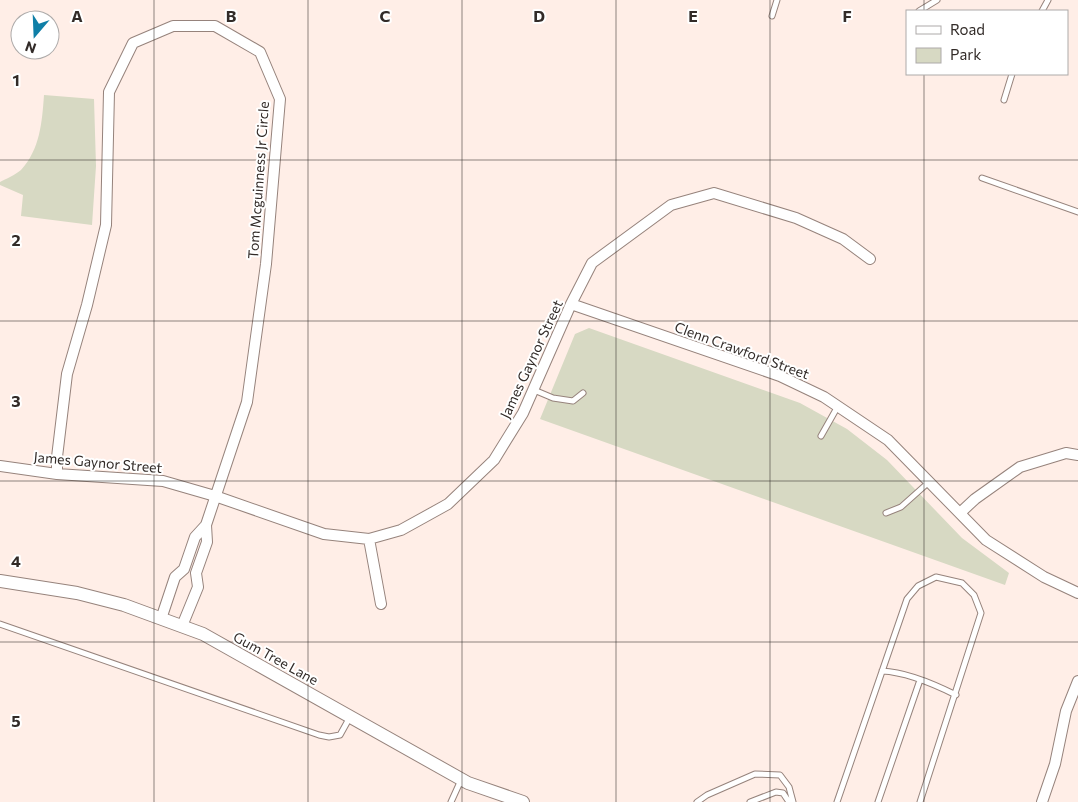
<svg xmlns="http://www.w3.org/2000/svg" width="1078" height="802" viewBox="0 0 1078 802" font-family="Commissioner,sans-serif">
  <style>
    .green { fill: #d7d9c3 }
    .lines { fill: none; stroke-linecap: round; stroke-linejoin: round }
    .service-casing { stroke: #96837c; stroke-width: 7 }
    .minor-casing { stroke: #96837c; stroke-width: 12 }
    .tertiary-casing { stroke: #96837c; stroke-width: 14 }
    .service { stroke: #fff; stroke-width: 5 }
    .minor { stroke: #fff; stroke-width: 10 }
    .tertiary { stroke: #fff; stroke-width: 12 }
    .grid { fill: none; stroke: #322b28; stroke-width: 1; stroke-opacity: 0.55 }
    .labels { text-anchor: middle; dominant-baseline: central; stroke-width: 4; stroke-linejoin: round; paint-order: stroke }
    .street-label { font-size: 14px; fill: #322b28; stroke: #fff }
    .grid-label { font-size: 16px; text-anchor: middle; font-weight: bold; fill: #322b28; stroke: #fff; stroke-width: 4; stroke-linejoin: round; paint-order: stroke }
  </style>
  <rect width="100%" height="100%" fill="#ffeee7"/>
  <path class="green" d="M 44,95 L 94,99 L 96,166 L 92,225 L 21,216 L 23,195 L 0,185 L 0,182 C 6,179 15,175 21,170 C 40,149 42,123 44,95 Z
    M 589,328 L 800,403 L 847,429 L 887,460 L 962,538 L 1009,573 L 1005,585 L 540,419 L 575,334 Z"/>
  <g class="lines">
    <defs>
      <path id="service" d="M 919,11 L 937,0
        M 1042,11 L 1048,0
        M 772,16 L 777,0
        M 1004,100 L 1012,74
        M 982,178 L 1078,212
        M 534,390 L 553,398 L 573,401 L 583,393
        M 821,436 L 838,406
        M 886,513 L 901,507 L 929,482
        M 0,624 L 319,735 L 329,737 L 340,735 L 350,717
        M 882,671 C 907,672 934,684 956,695
        M 451,802 L 461,780
        M 697,802 L 707,795 L 755,774 L 780,775 L 789,787 L 793,802
        M 750,802 L 776,792 L 783,793 L 789,802
        M 837,802 L 907,599 L 918,586 L 936,577 L 962,583 L 974,595 L 981,613 L 920,802
        M 878,802 L 920,680"/>
      <path id="minor" d="M 571,304 L 780,376 L 824,397 L 888,440 L 986,540 L 1044,577 L 1078,593
        M 0,466 L 57,474 L 163,481 L 215,496 L 324,534 L 369,539 L 401,530 L 448,504 L 494,460 L 523,413 L 571,304 L 592,263 L 671,205 L 714,193 L 796,218 L 843,239 L 870,259
        M 57,474 L 57,457 L 67,374 L 87,305 L 106,225 L 109,92 L 133,43 L 173,26 L 215,26 L 260,52 L 280,99 L 266,264 L 247,402 L 206,525 L 207,542 L 196,573 L 198,587 L 182,626
        M 960,513 L 975,499 L 1020,467 L 1066,453 L 1078,455
        M 369,539 L 381,604
        M 161,619 L 175,577 L 184,569 L 195,537 L 206,525
        M 1042,802 L 1055,764 L 1066,711 L 1078,681"/>
      <path id="tertiary" d="M 0,581 L 77,593 L 124,605 L 203,634 L 468,783 L 523,802"/>
    </defs>
    <use href="#service" class="service-casing"/>
    <use href="#minor" class="minor-casing"/>
    <use href="#tertiary" class="tertiary-casing"/>
    <use href="#service" class="service"/>
    <use href="#minor" class="minor"/>
    <use href="#tertiary" class="tertiary"/>
  </g>
  <path class="grid" d="M 154,0 L 154,802M 308,0 L 308,802M 462,0 L 462,802M 616,0 L 616,802M 770,0 L 770,802M 924,0 L 924,11M 924,74 L 924,802M 0,160 L 1078,160M 0,321 L 1078,321M 0,481 L 1078,481M 0,642 L 1078,642"/>
  <g class="labels">
    <g class="street-label">
      <text transform="translate(258 180) rotate(-86)">Tom Mcguinness Jr Circle</text>
      <text transform="translate(742 350) rotate(20)">Clenn Crawford Street</text>
      <text transform="translate(531 359) rotate(-65)">James Gaynor Street</text>
      <text transform="translate(98 462) rotate(5)">James Gaynor Street</text>
      <text transform="translate(276 658) rotate(29)">Gum Tree Lane</text>
    </g>
  </g>
  <g class="grid-label">
    <text x="77" y="22">A</text>
    <text x="231" y="22">B</text>
    <text x="385" y="22">C</text>
    <text x="539" y="22">D</text>
    <text x="693" y="22">E</text>
    <text x="847" y="22">F</text>
    <text x="16" y="86">1</text>
    <text x="16" y="246">2</text>
    <text x="16" y="407">3</text>
    <text x="16" y="567">4</text>
    <text x="16" y="727">5</text>
  </g>
  <rect x="906" y="10" width="162" height="65" fill="#ffffff" stroke="#adaaa9"/>
  <rect x="916" y="26" width="25" height="8" fill="#ffffff" stroke="#adaaa9"/>
  <text x="950" y="35" font-size="15" fill="#322b28">Road</text>
  <rect x="916" y="48" width="25" height="15" fill="#d7d9c3" stroke="#adaaa9"/>
  <text x="950" y="60" font-size="15" fill="#322b28">Park</text>
  <g transform="translate(35 35) rotate(199)"><circle r="24" fill="#ffffff" stroke="#adaaa9"/>
  <path d="M0-4L9 19L0 12L-9 19Z" fill="#0f7fa7"/>
  <text y="-8" font-size="14" font-weight="bold" text-anchor="middle" fill="#322b28">N</text>
  </g>
</svg>
